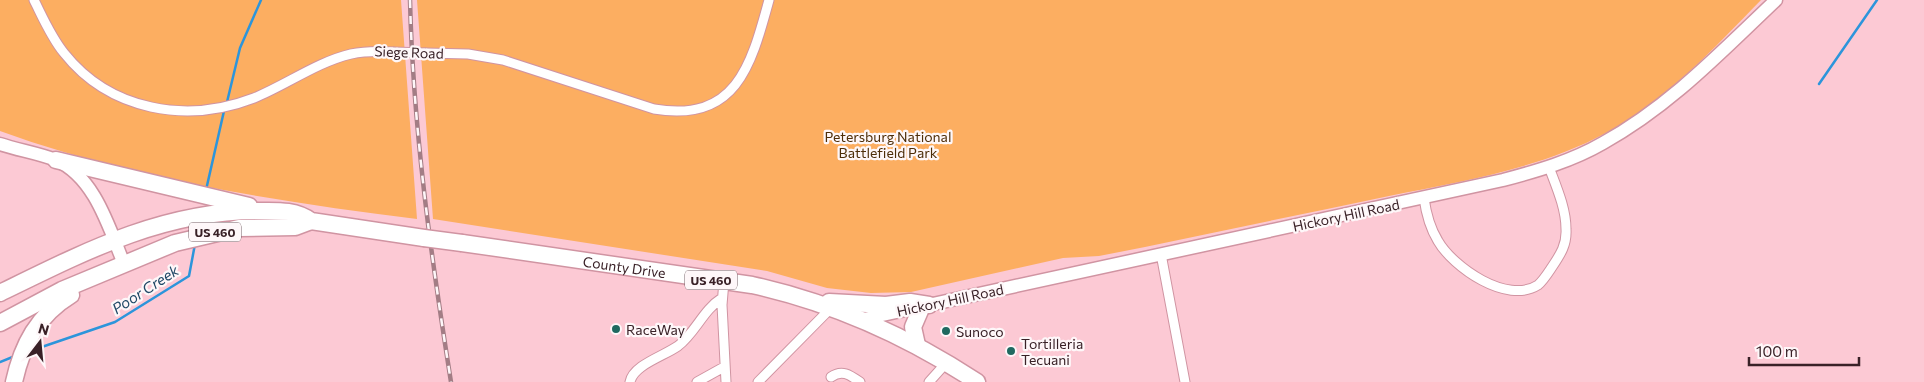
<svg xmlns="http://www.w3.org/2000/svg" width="1924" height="382" viewBox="0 0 1924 382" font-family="Commissioner,sans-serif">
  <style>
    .green { fill: #fcae61 }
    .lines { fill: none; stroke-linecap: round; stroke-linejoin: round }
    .stream { stroke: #2c95db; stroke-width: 2.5 }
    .street-casing { stroke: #d094a2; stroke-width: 11 }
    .secondary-casing { stroke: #d094a2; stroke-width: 15 }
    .highway-casing { stroke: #d094a2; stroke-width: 19 }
    .street { stroke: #fff; stroke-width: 9 }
    .secondary { stroke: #fff; stroke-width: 12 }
    .highway { stroke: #fff; stroke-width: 16 }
    .rail-casing { stroke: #a37d85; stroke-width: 4.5 }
    .rail { stroke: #fef7f9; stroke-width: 2.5; stroke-dasharray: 8; stroke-linecap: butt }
    .street-bridge-casing { stroke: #d094a2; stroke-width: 11; stroke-linecap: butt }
    .highway-bridge-casing { stroke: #d094a2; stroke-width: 19; stroke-linecap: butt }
    .street-bridge { stroke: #fff; stroke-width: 9 }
    .highway-bridge { stroke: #fff; stroke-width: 16 }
    .poi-dot { fill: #206960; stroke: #fef7f9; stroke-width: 2 }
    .labels { text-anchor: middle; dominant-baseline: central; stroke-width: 4.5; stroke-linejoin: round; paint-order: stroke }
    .shield { fill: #fef7f9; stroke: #746166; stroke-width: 1 }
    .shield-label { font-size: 12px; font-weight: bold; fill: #392127 }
    .street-label { font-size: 14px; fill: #392127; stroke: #fef7f9 }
    .park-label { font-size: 14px; fill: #4e2e09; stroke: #fef7f9 }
    .poi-label { font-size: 14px; fill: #392127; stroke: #fef7f9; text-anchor: start }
    .water-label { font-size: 15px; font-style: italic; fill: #214967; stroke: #fef7f9 }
  </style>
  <rect width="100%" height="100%" fill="#fcc9d4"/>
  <path class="green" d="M 0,0 L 401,0 L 417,219 C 275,201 135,180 0,131 Z
    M 417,0 L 1761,0 C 1714,48 1666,101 1606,133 C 1539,169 1463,181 1389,196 C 1308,213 1226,230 1145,247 L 1099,256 L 1063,258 L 911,292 L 871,293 L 827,288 L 767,271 L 433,219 Z"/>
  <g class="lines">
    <path class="stream" d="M 1819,84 L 1877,0
      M 227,102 L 240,48 L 261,0
      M 206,190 L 224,111
      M 30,351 L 115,322 L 189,276 L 195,244
      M 0,362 L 15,356"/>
    <defs>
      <path id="street" d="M 34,0 C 43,18 51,37 64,53 C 110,111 187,124 254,98 C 286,85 317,62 351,54 C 365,51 379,51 393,52
        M 426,53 L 468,54 L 503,60 L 654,109 C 736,123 751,66 769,0
        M 1424,198 C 1426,213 1430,228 1438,241 C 1453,267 1507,305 1538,285 C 1543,281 1548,273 1552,267 C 1560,255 1567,245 1566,229 C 1566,208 1556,186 1549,167
        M 1161,254 L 1185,382
        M 724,281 L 722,305 L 726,382
        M 831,377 C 842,369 850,375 860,382
        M 630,382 C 633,365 664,356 678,346 C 696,332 703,310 722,298
        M 697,382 L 724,367
        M 758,382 L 831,308
        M 929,382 L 947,362"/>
      <path id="secondary" d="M 0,144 C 18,150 38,153 56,160 C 95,177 109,228 124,264
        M 864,319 L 1503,180 C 1537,171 1572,161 1603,143 C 1670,106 1721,52 1776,0"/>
      <g id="highway">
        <path d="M 56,160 L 249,206"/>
        <path id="s1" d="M 462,243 L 752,285 C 834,303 907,336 977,382"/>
        <path d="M 0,293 C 82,253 162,211 256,211 C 275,211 295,209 311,221 L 424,238"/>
        <path d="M 829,302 L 886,305 L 910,302 L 929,305"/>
        <path d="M 0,323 L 62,290 L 175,243 L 239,228 L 295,227 L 311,221"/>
        <path d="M 917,345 L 913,327 L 922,306"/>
        <path d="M 14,382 C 22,345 38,315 71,295"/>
      </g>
    </defs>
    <use href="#street" class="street-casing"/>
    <use href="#secondary" class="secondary-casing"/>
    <use href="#highway" class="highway-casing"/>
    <use href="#street" class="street"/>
    <use href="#secondary" class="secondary"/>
    <use href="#highway" class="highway"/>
    <defs>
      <path id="rail" d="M 410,0 C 413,128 431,256 451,382"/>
    </defs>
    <use href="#rail" class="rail-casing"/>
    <use href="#rail" class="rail"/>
    <defs>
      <path id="street-bridge" d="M 393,52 L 426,53"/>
      <path id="highway-bridge" d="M 424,238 L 462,243"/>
    </defs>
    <use href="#street-bridge" class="street-bridge-casing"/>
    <use href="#highway-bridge" class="highway-bridge-casing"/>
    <use href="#street-bridge" class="street-bridge"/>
    <use href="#highway-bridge" class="highway-bridge"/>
  </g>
  <g class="poi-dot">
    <circle cx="616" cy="329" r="5"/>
    <circle cx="946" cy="331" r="5"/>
    <circle cx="1011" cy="351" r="5"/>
  </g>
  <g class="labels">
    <g class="shield">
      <rect x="189" y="222.5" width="52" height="19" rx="4"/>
      <rect x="685" y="270.5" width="52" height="19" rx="4"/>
    </g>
    <g class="shield-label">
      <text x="215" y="232">US 460</text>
      <text x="711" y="280">US 460</text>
    </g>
    <g class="street-label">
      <text transform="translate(409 52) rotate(2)">Siege Road</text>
      <text transform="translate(1346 215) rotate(-12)">Hickory Hill Road</text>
      <text stroke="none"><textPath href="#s1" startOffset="164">County Drive</textPath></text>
      <text transform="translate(950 300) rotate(-12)">Hickory Hill Road</text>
    </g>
    <g class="park-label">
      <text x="888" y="136">Petersburg National<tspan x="888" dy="16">Battlefield Park</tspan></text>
    </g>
    <g class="poi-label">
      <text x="626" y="329">RaceWay</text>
      <text x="956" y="331">Sunoco</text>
      <text x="1021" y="343">Tortilleria<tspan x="1021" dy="16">Tecuani</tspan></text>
    </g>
    <g class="water-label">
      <text transform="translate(145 289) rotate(-33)">Poor Creek</text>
    </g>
  </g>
  <g transform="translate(40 342) rotate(16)" stroke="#fef7f9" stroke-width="4" paint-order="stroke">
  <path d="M0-4L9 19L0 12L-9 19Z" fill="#392127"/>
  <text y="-8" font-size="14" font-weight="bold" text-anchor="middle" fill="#392127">N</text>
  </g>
  <path d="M1749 357v8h110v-8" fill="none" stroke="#392127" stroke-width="2.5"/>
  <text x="1756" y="357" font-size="15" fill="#392127" stroke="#fef7f9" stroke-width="4" paint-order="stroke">100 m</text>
</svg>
